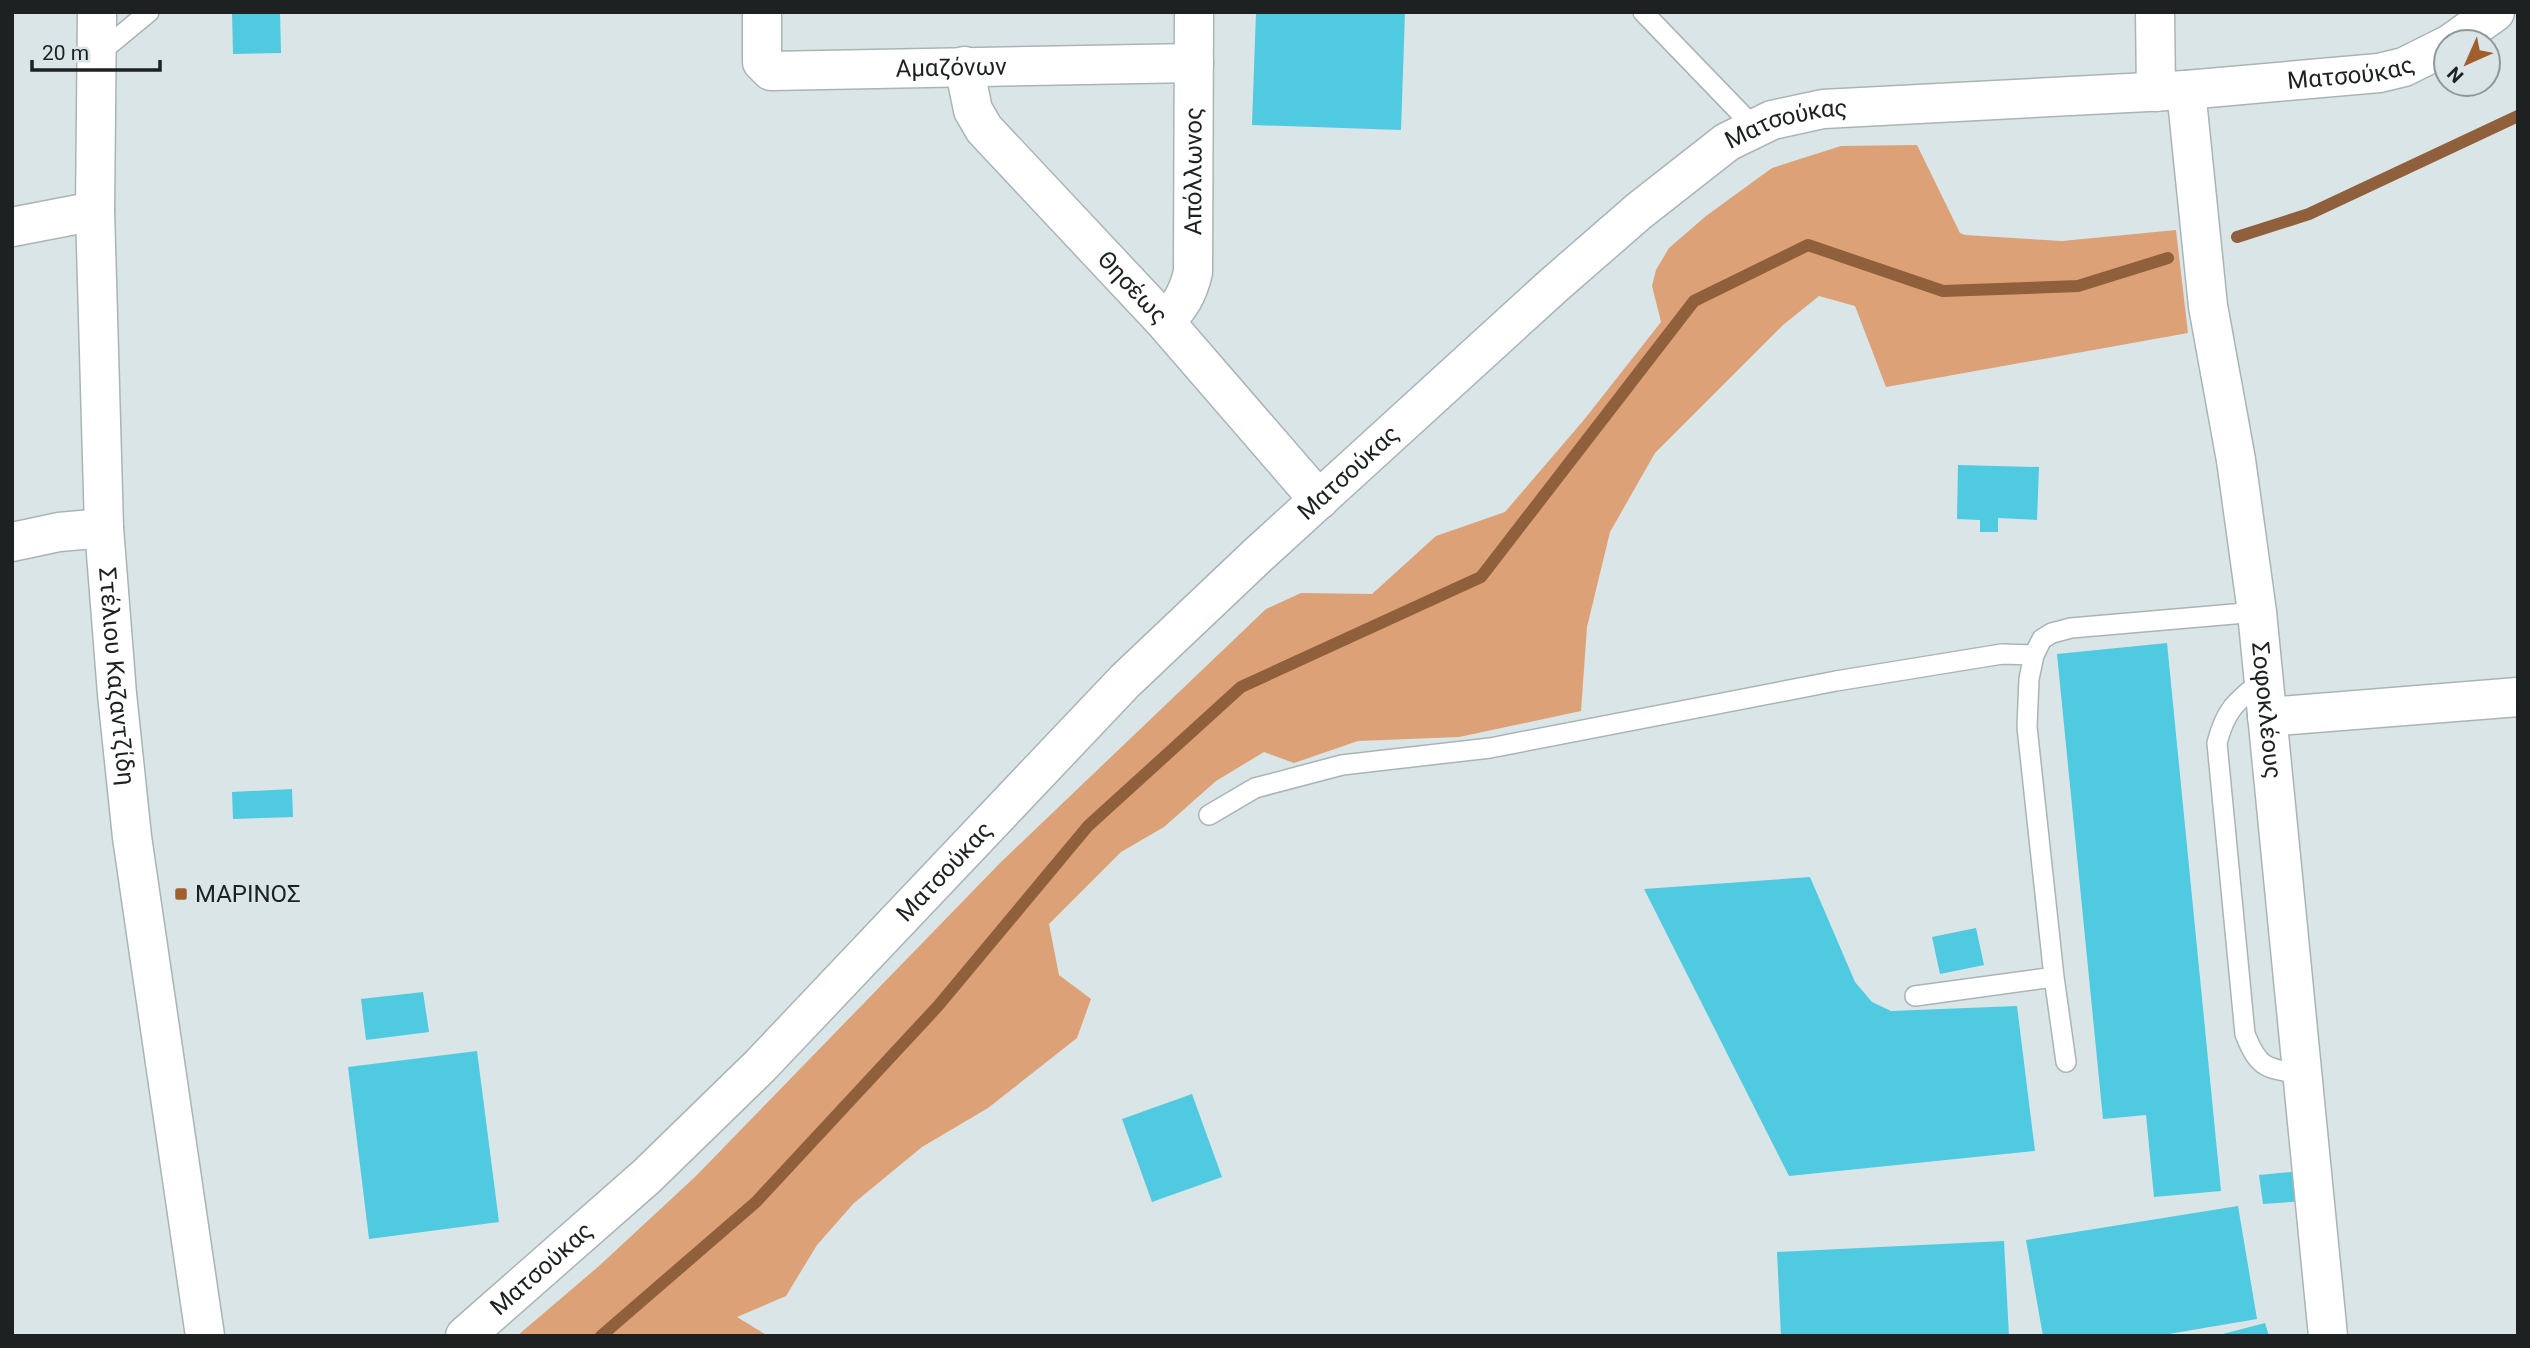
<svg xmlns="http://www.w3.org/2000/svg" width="2530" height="1348" viewBox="0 0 2530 1348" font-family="Roboto,sans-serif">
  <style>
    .green { fill: #dda177 }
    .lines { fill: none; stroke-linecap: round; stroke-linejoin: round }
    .stream { stroke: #905f3c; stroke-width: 12 }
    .building { fill: #4fcae0 }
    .lane-casing { stroke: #aab4b6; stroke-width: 22 }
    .street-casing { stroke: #aab4b6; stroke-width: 41 }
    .secondary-casing { stroke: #aab4b6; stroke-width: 41 }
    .lane { stroke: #fff; stroke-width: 19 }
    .street { stroke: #fff; stroke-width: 38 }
    .secondary { stroke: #fff; stroke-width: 38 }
    .poi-dot { fill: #a25f2d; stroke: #dae5e7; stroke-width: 2.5 }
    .labels { text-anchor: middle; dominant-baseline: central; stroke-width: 5; stroke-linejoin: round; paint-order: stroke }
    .street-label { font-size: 24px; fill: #1d2121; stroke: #dae5e7 }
    .poi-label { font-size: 24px; fill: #1d2121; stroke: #dae5e7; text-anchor: start }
  </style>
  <rect width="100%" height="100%" fill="#dae5e7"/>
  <path class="green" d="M 1917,145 L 1960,233 L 1965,235 L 2062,241 L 2176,230 L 2188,333 L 1886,387 L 1855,306 L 1819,296 L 1783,325 L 1655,453 L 1610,532 L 1587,627 L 1581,711 L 1459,737 L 1358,741 L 1294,763 L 1264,752 L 1216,781 L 1164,827 L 1121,852 L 1049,924 L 1059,975 L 1091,999 L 1077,1038 L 988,1108 L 922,1147 L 854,1203 L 817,1245 L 786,1296 L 737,1317 L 768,1336 L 517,1336 L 599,1266 L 696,1176 L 1001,862 L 1266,609 L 1301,593 L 1372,594 L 1436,536 L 1505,512 L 1583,421 L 1661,322 L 1652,286 L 1656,270 L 1669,248 L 1706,216 L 1772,168 L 1841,146 Z"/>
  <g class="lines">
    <path class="stream" d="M 2237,237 L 2309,214 L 2518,116
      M 601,1336 L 756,1202 L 938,1006 L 1088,826 L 1241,687 L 1481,577 L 1694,301 L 1808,245 L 1943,291 L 2078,286 L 2168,258"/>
  </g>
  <path class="building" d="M 232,12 L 280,12 L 281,53 L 233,54 Z
    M 1256,12 L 1405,12 L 1401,130 L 1252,125 Z
    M 1958,465 L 2039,467 L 2037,520 L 1998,518 L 1998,532 L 1980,532 L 1980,520 L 1957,519 Z
    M 2167,643 L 2221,1191 L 2154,1197 L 2146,1115 L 2103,1119 L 2057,654 Z
    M 292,789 L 293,817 L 233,819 L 232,792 Z
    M 1810,877 L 1855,982 L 1872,1002 L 1891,1011 L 2017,1006 L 2035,1151 L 1789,1176 L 1644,889 Z
    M 1976,928 L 1984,965 L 1940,974 L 1932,937 Z
    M 423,992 L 429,1032 L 366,1040 L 361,999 Z
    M 477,1051 L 499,1222 L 369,1239 L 348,1067 Z
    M 1192,1094 L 1222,1177 L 1152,1202 L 1122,1119 Z
    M 2301,1171 L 2304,1201 L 2263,1204 L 2259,1175 Z
    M 2238,1206 L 2257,1319 L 2157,1336 L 2043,1336 L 2026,1240 Z
    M 2004,1241 L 2009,1336 L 1781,1336 L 1777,1252 Z
    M 2265,1323 L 2269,1336 L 2219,1336 L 2219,1335 Z"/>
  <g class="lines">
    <defs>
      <path id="lane" d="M 1643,12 L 1754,127
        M 97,55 L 149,12
        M 2264,679 C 2237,701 2226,708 2217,743 L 2245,1034 C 2259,1069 2266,1068 2301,1074
        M 1209,815 L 1255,788 L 1342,765 L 1490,748 L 1836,681 L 2002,654 L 2034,655
        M 1915,996 L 2054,977
        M 2066,1062 L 2054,977 L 2027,727 L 2029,679 L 2034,655 L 2042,639 L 2052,633 L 2071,628 L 2257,612"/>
      <g id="street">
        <path id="s1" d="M 762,12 L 762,62 L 771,71 L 1194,63"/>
        <path d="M 2155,12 L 2156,92"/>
        <path d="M 2453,42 L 2495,12"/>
        <path id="s2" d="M 964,66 L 973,110 L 984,129 L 1165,322 L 1319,500"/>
        <path id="s3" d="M 2186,90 L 2208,306 L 2236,460 L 2257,612 L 2328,1336"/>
        <path d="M 12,227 L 95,211"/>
        <path id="s4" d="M 1165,322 C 1180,306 1188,294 1193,272 L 1194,12"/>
        <path d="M 12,542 L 59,532 L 104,528"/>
        <path d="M 2267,717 L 2518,697"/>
        <path id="s5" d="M 465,1336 L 647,1176 L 760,1066 L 1125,681 L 1258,555 L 1554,285 L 1639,211 L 1727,142 L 1772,120 L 1823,109 L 2186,90 L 2379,73 L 2404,67 L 2446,46"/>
      </g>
      <g id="secondary">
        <path id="s6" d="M 97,12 L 95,211 L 104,528 L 117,694 L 132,837 L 205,1336"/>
      </g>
    </defs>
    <use href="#lane" class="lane-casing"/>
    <use href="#street" class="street-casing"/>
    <use href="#secondary" class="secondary-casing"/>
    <use href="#lane" class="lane"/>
    <use href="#street" class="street"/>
    <use href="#secondary" class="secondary"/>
  </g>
  <rect class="poi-dot" x="174" y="887" width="14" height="14" rx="3.5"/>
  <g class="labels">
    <g class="street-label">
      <text stroke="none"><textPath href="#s1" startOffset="243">Αμαζόνων</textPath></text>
      <text stroke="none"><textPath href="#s5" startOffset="2370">Ματσούκας</textPath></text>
      <text stroke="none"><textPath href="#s5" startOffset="1802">Ματσούκας</textPath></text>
      <text stroke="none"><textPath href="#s4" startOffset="159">Απόλλωνος</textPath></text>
      <text stroke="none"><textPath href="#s2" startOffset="284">Θησέως</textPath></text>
      <text stroke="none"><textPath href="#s5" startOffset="1236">Ματσούκας</textPath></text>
      <text stroke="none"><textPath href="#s6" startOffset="665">Στέλιου Καζαντζίδη</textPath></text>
      <text stroke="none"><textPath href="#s3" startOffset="626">Σοφοκλέους</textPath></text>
      <text stroke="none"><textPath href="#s5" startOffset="668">Ματσούκας</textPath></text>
      <text stroke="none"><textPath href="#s5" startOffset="102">Ματσούκας</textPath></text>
    </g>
    <g class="poi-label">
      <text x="195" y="894">ΜΑΡΙΝΟΣ</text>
    </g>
  </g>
  <rect width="2530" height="1348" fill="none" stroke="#1d2121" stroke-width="28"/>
  <g transform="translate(2467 63) rotate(225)"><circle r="33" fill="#dae5e7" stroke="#8e9798" stroke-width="2"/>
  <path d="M0-5L12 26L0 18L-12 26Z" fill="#a25f2d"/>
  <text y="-10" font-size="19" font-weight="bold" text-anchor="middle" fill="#1d2121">N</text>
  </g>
  <path d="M32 60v10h128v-10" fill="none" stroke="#1d2121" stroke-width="3.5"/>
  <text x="42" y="60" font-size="21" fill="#1d2121" stroke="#dae5e7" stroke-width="5" paint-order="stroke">20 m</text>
</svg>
